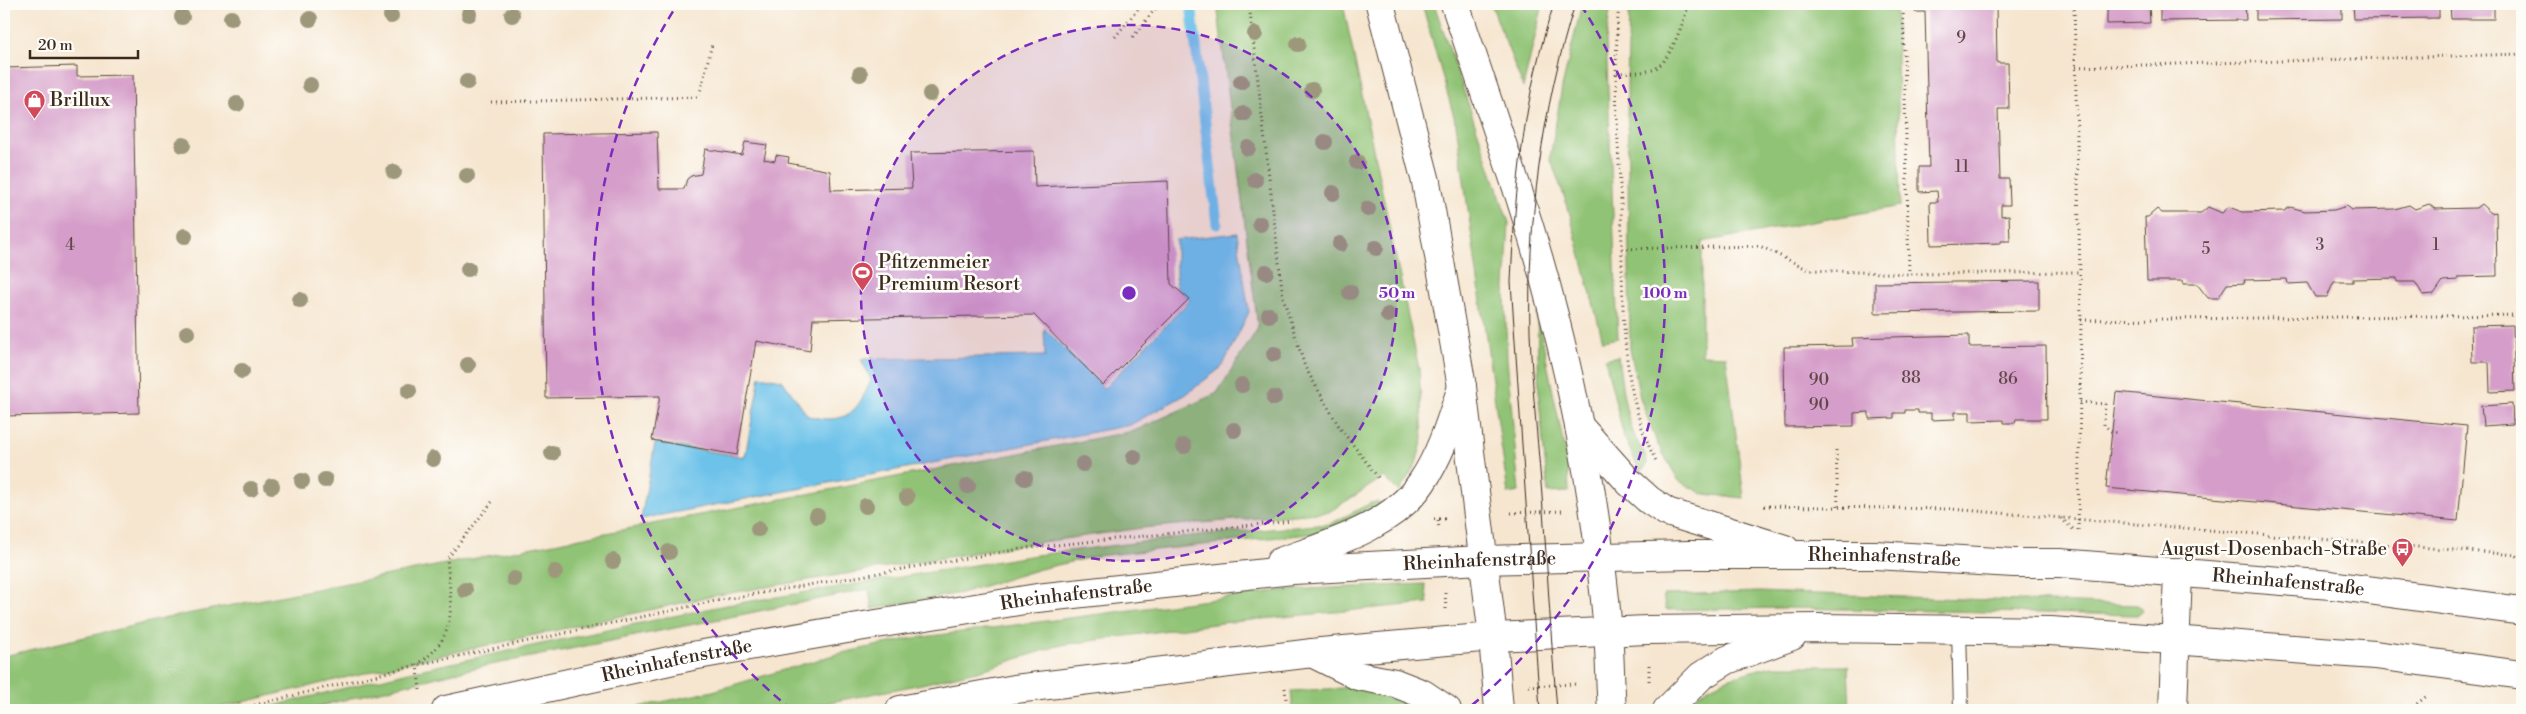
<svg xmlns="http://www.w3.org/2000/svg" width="2526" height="714" viewBox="0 0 2526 714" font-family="'Libre Bodoni',serif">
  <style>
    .green { fill: #90c374; stroke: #667649 }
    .water { fill: #6dc2ea; stroke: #547684 }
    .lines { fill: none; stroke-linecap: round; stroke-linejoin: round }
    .stream { stroke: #6dc2ea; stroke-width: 11 }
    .building { fill: #d59dc9 }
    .service-casing { stroke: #574639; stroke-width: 16 }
    .minor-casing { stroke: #574639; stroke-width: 30 }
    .secondary-casing { stroke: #574639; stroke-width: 30 }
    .primary-casing { stroke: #574639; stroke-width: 30 }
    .trunk-casing { stroke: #574639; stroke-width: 30 }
    .path { stroke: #574639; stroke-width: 3; stroke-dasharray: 1 4; stroke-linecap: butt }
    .service { stroke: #fff; stroke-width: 14 }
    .minor { stroke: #fff; stroke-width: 28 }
    .secondary { stroke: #fff; stroke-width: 28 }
    .primary { stroke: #fff; stroke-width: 28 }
    .trunk { stroke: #fff; stroke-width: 28 }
    .tram { stroke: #3b2a1e; stroke-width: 1 }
    .tree { fill: #9d987c }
    .ring { fill: none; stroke: #7b2cbf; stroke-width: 2.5; stroke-dasharray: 9 6 }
    .labels { text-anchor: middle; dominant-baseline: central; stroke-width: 5; stroke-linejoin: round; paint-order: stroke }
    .number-label { font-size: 16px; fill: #624749 }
    .poi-label { font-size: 19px; fill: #3b2a1e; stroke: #fdfcf7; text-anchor: start }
    .street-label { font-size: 19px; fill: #3b2a1e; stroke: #fdfcf7 }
    .centre { fill: #7b2cbf; stroke: #fdfcf7; stroke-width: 2.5 }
    .ring-label { font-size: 15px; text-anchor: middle; font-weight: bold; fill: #7b2cbf; stroke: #fdfcf7; stroke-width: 5; stroke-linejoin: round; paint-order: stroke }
  </style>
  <rect width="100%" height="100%" fill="#fdfcf7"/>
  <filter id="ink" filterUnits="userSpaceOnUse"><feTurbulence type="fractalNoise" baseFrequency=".02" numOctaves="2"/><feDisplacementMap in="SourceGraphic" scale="10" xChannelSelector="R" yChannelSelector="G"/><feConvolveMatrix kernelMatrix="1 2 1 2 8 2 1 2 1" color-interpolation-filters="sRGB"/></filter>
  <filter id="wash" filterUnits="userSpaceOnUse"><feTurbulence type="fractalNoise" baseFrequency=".0096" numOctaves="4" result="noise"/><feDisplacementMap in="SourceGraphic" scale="20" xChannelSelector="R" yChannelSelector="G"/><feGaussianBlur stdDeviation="1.12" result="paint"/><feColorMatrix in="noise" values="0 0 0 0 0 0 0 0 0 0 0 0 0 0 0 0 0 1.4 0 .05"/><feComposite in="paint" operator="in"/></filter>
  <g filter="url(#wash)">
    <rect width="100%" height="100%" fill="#f6e6d0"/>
    <path class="green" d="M 1217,4 L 1343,4 L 1419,369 L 1423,439 L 1416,464 L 1399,492 L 1384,477 L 1329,512 L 1142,528 L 1021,545 L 718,595 L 415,661 L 210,710 L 4,710 L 4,656 L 166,618 L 1134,431 L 1217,393 L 1258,328 Z
      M 1422,4 L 1434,4 L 1509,223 L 1505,287 L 1507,359 L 1519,492 L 1508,494 L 1456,124 Z
      M 1491,4 L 1543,4 L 1523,87 Z
      M 1582,4 L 1611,4 L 1606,40 L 1618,338 L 1603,341 L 1568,207 L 1550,158 L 1562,87 Z
      M 1629,4 L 1896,4 L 1900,206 L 1702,242 L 1702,355 L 1726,356 L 1744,498 L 1703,494 L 1679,481 L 1657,443 L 1640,398 L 1630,349 L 1627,85 Z
      M 1537,313 L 1568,466 L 1569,492 L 1548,493 L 1539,399 Z
      M 1618,356 C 1622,384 1624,411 1635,437 C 1639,446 1648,455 1647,465 L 1640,471 L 1624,437 L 1605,359 Z
      M 1377,502 L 1382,504 L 1366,515 L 1328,532 L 1097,556 L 1040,569 L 961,593 L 872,609 L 869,589 L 466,670 L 303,710 L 257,710 L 409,672 L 721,606 L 1036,555 L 1199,535 L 1330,524 L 1371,503 Z
      M 1425,584 L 1428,603 L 1221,623 L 1061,645 L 985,669 L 922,684 L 790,710 L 624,710 L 713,691 L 837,654 L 908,639 L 1284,590 Z
      M 1758,592 L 2138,605 L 2142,611 L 2138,615 L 1785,608 L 1666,610 L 1663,595 Z
      M 1772,666 L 1848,666 L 1850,710 L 1691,710 L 1684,704 C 1716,681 1734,675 1772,666 Z
      M 1361,687 L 1401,696 L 1424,710 L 1293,710 L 1291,691 Z"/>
    <path class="water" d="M 1237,233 L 1249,312 L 1222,367 L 1185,395 L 1130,425 L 641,519 L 655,443 L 745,457 L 760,376 L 782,380 L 808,416 C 845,425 857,414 871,380 L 861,359 L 1045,356 L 1044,328 L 1104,388 L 1190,300 L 1176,287 L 1176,240 Z"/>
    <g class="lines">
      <path class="stream" d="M 1191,4 L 1217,224"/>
    </g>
    <g id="blocks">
      <path class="building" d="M 1915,4 L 1996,4 L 1997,63 L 2008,63 L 2009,109 L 1998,109 L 2000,179 L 2009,179 L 2010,205 L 2001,205 L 2001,216 L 2009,215 L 2010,241 L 2001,241 L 2001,243 L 1931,245 L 1930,202 L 1938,202 L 1937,191 L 1919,192 L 1919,167 L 1929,167 L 1925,12 L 1915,12 Z
        M 2107,4 L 2149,4 L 2150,23 L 2107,24 Z
        M 2160,4 L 2245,4 L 2246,20 L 2160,21 Z
        M 2256,4 L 2342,4 L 2342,19 L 2256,20 Z
        M 2353,4 L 2439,4 L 2439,18 L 2354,19 Z
        M 2450,4 L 2494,4 L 2494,19 L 2451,19 Z
        M 77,66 L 77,76 L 133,75 L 139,413 L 4,416 L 4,68 Z
        M 657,132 L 659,189 L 684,189 L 687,179 L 691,176 L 701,174 L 705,149 L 742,155 L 745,142 L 767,145 L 764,159 L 775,161 L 776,155 L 789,157 L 788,163 L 830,171 L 831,190 L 912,188 L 910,153 L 1034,151 L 1035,187 L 1168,181 L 1171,284 L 1189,299 L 1103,385 L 1034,315 L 813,319 L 810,351 L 756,341 L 737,455 L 652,440 L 660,396 L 546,398 L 543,134 Z
        M 2429,204 L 2435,209 L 2476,208 L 2481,204 L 2491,213 L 2496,212 L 2497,276 L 2458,277 L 2458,280 L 2443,281 L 2434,294 L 2423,295 L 2415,282 L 2397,282 L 2397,278 L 2353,279 L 2353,282 L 2334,282 L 2327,297 L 2315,297 L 2307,283 L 2288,284 L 2287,279 L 2244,280 L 2245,283 L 2227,284 L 2218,298 L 2208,298 L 2197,284 L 2183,284 L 2183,281 L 2147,281 L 2145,217 L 2148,217 L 2157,209 L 2162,213 L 2201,213 L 2208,207 L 2222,213 L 2229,207 L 2242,212 L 2284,211 L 2290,207 L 2305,211 L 2334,210 L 2347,206 L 2352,210 L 2395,209 L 2409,205 L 2415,209 Z
        M 2039,281 L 2039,311 L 1875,313 L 1875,283 Z
        M 2513,325 L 2515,391 L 2490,392 L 2489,362 L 2472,362 L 2471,326 Z
        M 1969,335 L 1969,347 L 2046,346 L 2047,419 L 2016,419 L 2015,423 L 2004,423 L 2004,420 L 1970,421 L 1970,412 L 1955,412 L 1955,419 L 1931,420 L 1931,413 L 1918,413 L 1918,410 L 1905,410 L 1905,413 L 1894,413 L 1894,418 L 1869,419 L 1869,412 L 1854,413 L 1854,426 L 1785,427 L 1784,347 L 1853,346 L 1852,338 Z
        M 2116,392 L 2467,426 L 2458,521 L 2106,488 Z
        M 2512,404 L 2513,424 L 2483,426 L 2481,406 Z"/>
    </g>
  </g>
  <g filter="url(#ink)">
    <use href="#blocks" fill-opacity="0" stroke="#574639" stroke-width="1"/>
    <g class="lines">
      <defs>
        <path id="service" d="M 1959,629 L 1961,710"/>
        <path id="minor" d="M 2173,710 L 2178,572"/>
        <g id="secondary">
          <path d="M 1579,426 L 1629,482 L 1649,500 L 1667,512 L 1785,549"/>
          <path d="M 1280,562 C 1329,544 1391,528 1422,482 C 1441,454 1451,420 1462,387"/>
          <path d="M 1312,653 L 1358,676 L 1395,683 L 1423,694 L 1447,710"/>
          <path id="s1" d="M 446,710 L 692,656 L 864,626 L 1037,598 L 1293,570 L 1482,560 L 1688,555 L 1875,555 L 2014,563 L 2060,563 L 2331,585 L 2522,611"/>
          <path d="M 900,710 L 1015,689 L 1321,652 L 1493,637 L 1647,630 L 1817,628 L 2051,631 L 2375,655 L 2522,675"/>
          <path d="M 1667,710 L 1701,676 L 1727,660 L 1792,636"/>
        </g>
        <path id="primary" d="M 1518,191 C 1564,333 1595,482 1608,631 C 1610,657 1610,684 1612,710
          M 1462,387 L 1493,637 L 1499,710"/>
        <path id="trunk" d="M 1380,4 L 1426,182 L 1462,387
          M 1455,4 L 1518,191"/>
      </defs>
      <use href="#service" class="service-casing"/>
      <use href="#minor" class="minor-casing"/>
      <use href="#secondary" class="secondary-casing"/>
      <use href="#primary" class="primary-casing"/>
      <use href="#trunk" class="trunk-casing"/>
      <path class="path" d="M 1249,4 L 1283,297 L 1305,367 L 1340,428 L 1380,480
        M 1619,4 C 1613,70 1618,138 1621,204 C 1624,289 1616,383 1656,461
        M 1903,4 L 1909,274
        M 2074,4 L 2081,320 L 2078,533
        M 2521,4 L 2522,68
        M 1115,37 L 1142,4
        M 1133,37 L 1159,4
        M 2076,67 L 2522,54
        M 1617,73 C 1628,72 1641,73 1652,70 C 1670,65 1683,21 1689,4
        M 491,102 L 699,97 L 712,44
        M 1622,249 L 1760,246 L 1809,270 L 1909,274 L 2079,272
        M 2081,320 L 2522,315
        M 2080,402 L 2105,404 L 2104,425 L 2112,432 L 2120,433
        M 1836,450 L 1838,507
        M 1764,506 L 1951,509 L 2516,555 L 2522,560
        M 1511,513 L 1562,511
        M 2061,518 L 2075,531
        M 1434,519 L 1447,519
        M 1438,520 L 1439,529
        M 1445,593 L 1446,609
        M 1649,681 L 1649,663
        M 1529,686 L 1577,684
        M 1285,688 L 1287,710
        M 420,690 L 417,665 C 460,635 451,605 447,559 L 492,502
        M 235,710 L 417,665 L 720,600 L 1026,548 L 1292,521
        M 2409,710 L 2428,695"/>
      <use href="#service" class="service"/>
      <use href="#minor" class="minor"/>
      <use href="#secondary" class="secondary"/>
      <use href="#primary" class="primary"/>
      <use href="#trunk" class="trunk"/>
      <path class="tram" d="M 1540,710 L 1511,282 C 1515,188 1524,93 1554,4
        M 1557,710 C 1551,644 1548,577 1543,510 C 1539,451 1532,392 1530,332 C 1527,222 1542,109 1575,4"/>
    </g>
    <g class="tree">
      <circle cx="469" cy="14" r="8"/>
      <circle cx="512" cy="15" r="8"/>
      <circle cx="391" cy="16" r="8"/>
      <circle cx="182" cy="17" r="8"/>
      <circle cx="231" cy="18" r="8"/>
      <circle cx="310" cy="19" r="8"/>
      <circle cx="1255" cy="34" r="8"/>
      <circle cx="1298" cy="44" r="8"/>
      <circle cx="860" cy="74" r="8"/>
      <circle cx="467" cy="82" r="8"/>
      <circle cx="1241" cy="82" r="8"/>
      <circle cx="310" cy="85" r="8"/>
      <circle cx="1312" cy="90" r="8"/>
      <circle cx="930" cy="94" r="8"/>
      <circle cx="237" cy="104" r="8"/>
      <circle cx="1244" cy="114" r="8"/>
      <circle cx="1325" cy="142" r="8"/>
      <circle cx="183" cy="145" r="8"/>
      <circle cx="1248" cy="148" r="8"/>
      <circle cx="1357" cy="162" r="8"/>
      <circle cx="394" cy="172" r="8"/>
      <circle cx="467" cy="176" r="8"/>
      <circle cx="1255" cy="180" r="8"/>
      <circle cx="1333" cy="193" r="8"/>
      <circle cx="1368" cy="209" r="8"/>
      <circle cx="1260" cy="224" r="8"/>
      <circle cx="185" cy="236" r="8"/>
      <circle cx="1340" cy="244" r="8"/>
      <circle cx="1376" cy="248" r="8"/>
      <circle cx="468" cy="269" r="8"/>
      <circle cx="1266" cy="272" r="8"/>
      <circle cx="1350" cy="292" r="8"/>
      <circle cx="300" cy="300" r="8"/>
      <circle cx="1269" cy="315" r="8"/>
      <circle cx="1388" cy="315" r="8"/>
      <circle cx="187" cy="333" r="8"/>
      <circle cx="1274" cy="354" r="8"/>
      <circle cx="468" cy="365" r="8"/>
      <circle cx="242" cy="371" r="8"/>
      <circle cx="1242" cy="385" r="8"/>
      <circle cx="409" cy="391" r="8"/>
      <circle cx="1274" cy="398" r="8"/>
      <circle cx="1234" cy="430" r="8"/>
      <circle cx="1184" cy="446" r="8"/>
      <circle cx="552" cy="453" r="8"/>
      <circle cx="1134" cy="457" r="8"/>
      <circle cx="433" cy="459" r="8"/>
      <circle cx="1083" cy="464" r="8"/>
      <circle cx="1025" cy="478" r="8"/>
      <circle cx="325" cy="480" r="8"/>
      <circle cx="302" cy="481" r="8"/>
      <circle cx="272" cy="486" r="8"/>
      <circle cx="968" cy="486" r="8"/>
      <circle cx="251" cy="489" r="8"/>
      <circle cx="907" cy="497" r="8"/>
      <circle cx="866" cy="506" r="8"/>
      <circle cx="817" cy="516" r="8"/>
      <circle cx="758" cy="529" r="8"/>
      <circle cx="669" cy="552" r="8"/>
      <circle cx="613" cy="561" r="8"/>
      <circle cx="555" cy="572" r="8"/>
      <circle cx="514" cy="579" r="8"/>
      <circle cx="465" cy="590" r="8"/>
    </g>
  </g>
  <circle cx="1129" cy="293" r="268" fill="#7b2cbf" fill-opacity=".12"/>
  <g class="ring">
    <circle cx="1129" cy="293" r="268"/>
    <path d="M792 710A536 536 0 0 1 677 5M1581 5A536 536 0 0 1 1466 710"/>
  </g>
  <defs>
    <symbol id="shop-pin" viewBox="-11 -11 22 30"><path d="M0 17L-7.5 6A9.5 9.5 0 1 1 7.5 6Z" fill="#d1495b" stroke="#fdfcf7"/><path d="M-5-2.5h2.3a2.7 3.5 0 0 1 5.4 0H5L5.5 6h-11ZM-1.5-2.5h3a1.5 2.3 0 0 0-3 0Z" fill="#fff"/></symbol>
    <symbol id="stadium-pin" viewBox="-11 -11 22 30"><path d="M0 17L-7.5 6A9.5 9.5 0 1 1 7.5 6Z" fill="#d1495b" stroke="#fdfcf7"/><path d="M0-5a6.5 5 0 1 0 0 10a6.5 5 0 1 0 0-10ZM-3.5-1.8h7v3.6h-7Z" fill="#fff"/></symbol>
    <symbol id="bus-pin" viewBox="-11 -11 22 30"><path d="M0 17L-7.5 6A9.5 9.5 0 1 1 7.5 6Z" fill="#d1495b" stroke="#fdfcf7"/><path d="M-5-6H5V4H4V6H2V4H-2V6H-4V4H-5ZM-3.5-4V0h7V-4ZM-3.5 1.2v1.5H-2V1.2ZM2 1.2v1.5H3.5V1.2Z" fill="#fff"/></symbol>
  </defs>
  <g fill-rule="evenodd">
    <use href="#shop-pin" x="22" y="88" width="25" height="34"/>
    <use href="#stadium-pin" x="850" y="260" width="25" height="34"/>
    <use href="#bus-pin" x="2390" y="536" width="25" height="34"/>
  </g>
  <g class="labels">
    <g class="number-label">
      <text x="1961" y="38">9</text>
      <text x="1962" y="167">11</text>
      <text x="70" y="245">4</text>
      <text x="2320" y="245">3</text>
      <text x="2436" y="245">1</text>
      <text x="2206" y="249">5</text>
      <text x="1911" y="378">88</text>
      <text x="2008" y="379">86</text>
      <text x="1819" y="380">90</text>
      <text x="1819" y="405">90</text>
    </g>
    <g class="poi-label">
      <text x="50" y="100">Brillux</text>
      <text x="878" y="262">Pfitzenmeier<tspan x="878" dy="22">Premium Resort</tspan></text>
      <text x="2387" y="549" text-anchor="end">August-Dosenbach-Straße</text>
    </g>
    <g class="street-label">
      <text stroke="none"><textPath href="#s1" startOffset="1451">Rheinhafenstraße</textPath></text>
      <text stroke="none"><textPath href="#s1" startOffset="1046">Rheinhafenstraße</textPath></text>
      <text stroke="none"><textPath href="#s1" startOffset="1856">Rheinhafenstraße</textPath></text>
      <text stroke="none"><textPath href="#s1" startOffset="641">Rheinhafenstraße</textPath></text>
      <text stroke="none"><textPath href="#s1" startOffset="236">Rheinhafenstraße</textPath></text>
    </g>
  </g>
  <circle cx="1129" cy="293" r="8" class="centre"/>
  <g class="ring-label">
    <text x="1397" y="298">50 m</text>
    <text x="1665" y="298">100 m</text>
  </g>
  <rect width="2526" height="714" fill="none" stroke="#fdfcf7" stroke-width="20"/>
  <path d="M30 50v8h108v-8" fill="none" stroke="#3b2a1e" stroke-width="2.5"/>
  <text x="38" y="50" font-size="15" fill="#3b2a1e" stroke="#fdfcf7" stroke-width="4" paint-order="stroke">20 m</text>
</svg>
